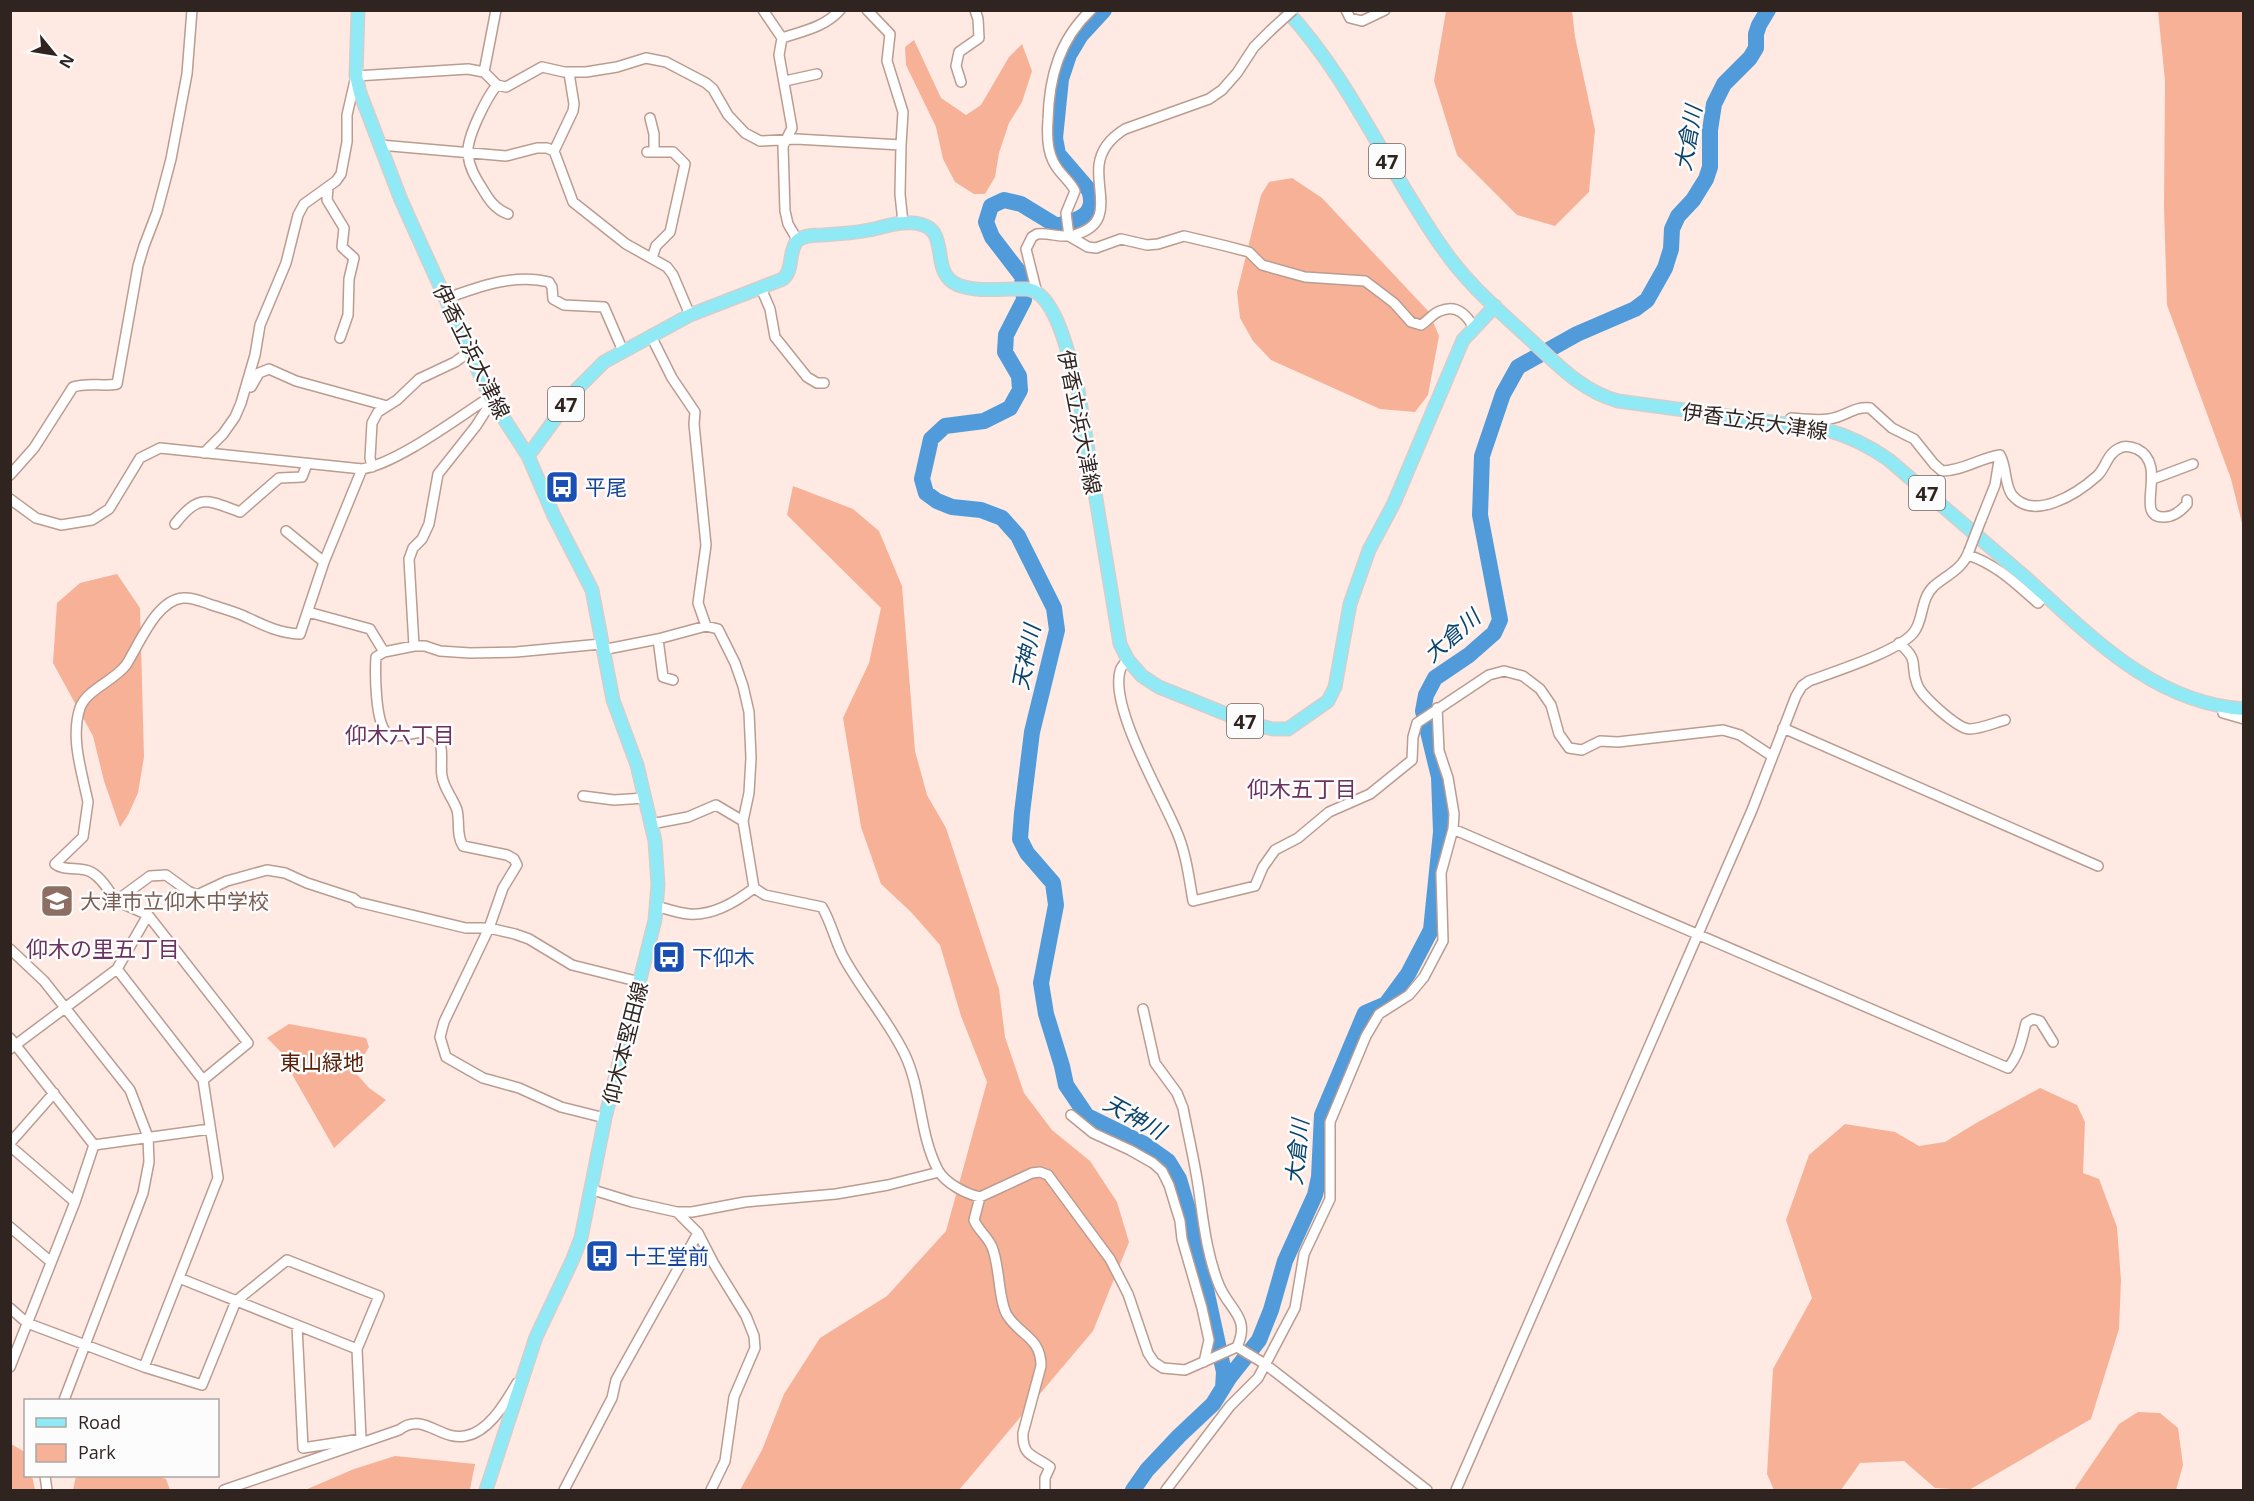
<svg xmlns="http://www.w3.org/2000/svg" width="2254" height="1501" viewBox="0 0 2254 1501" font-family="'Open Sans','Noto Sans JP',sans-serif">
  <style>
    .green { fill: #f7b197 }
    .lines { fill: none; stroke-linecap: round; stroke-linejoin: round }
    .river { stroke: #519bda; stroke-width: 16 }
    .minor-casing { stroke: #ba9c91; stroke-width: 12 }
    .major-casing { stroke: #d1cfce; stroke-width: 15 }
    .minor { stroke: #fff; stroke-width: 9 }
    .major { stroke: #90eaf5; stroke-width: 12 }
    .minor-bridge-casing { stroke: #ba9c91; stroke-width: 12; stroke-linecap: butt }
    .minor-bridge { stroke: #fff; stroke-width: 9 }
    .labels { text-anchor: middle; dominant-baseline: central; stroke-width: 5; stroke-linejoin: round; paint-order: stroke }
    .shield { fill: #fcfcfc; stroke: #6d6562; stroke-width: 1.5 }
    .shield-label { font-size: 20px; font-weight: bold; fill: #302420 }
    .street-label { font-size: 21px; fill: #302420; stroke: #fcfcfc }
    .transit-label { font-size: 21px; fill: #164399; stroke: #fcfcfc; text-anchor: start }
    .education-label { font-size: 21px; fill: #785e54; stroke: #fcfcfc; text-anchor: start }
    .park-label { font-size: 21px; fill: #582008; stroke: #fcfcfc }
    .water-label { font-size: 22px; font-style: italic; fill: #09436c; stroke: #fcfcfc }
    .neighbourhood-label { font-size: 22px; fill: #6a325f; stroke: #fcfcfc }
  </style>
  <rect width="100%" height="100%" fill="#feeae3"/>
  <path class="green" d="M 1446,11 L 1572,11 L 1575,37 L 1595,130 L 1589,192 L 1555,226 L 1517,215 L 1457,155 L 1434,81 Z
    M 2158,11 L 2243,11 L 2243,527 L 2231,479 L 2167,305 L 2164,207 L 2165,81 Z
    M 914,40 L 941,98 L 966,115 L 981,105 L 1009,57 L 1022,44 L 1032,71 L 1022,102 L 1009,123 L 999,153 L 995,177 L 985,194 L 974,194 L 955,182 L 943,159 L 936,127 L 906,65 L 905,47 Z
    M 1292,178 L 1322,198 L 1429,312 L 1439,336 L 1428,395 L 1415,412 L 1380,409 L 1271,360 L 1253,341 L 1240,318 L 1237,292 L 1261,195 L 1269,182 Z
    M 793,486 L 853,509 L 879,531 L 902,586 L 915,751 L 927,795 L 946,828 L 999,989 L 1005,1037 L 1024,1093 L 1052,1130 L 1090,1161 L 1117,1202 L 1129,1242 L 1093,1331 L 959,1490 L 740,1490 L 762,1450 L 784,1394 L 820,1338 L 887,1296 L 946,1231 L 987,1082 L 961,1016 L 940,945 L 911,912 L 881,884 L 861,827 L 843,718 L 869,663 L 881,608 L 787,515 Z
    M 117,574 L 140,608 L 144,757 L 138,793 L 128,815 L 120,827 L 104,781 L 93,736 L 53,663 L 57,603 L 80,583 Z
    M 289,1024 L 366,1038 L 369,1047 L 354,1071 L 369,1088 L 386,1100 L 334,1148 L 293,1076 L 283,1054 L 267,1038 Z
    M 2040,1088 L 2077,1105 L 2085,1122 L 2083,1173 L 2099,1179 L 2117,1227 L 2121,1280 L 2119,1329 L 2091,1419 L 1969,1490 L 1935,1488 L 1904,1461 L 1860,1463 L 1841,1490 L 1774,1490 L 1767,1474 L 1773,1369 L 1812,1298 L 1786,1220 L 1809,1155 L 1845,1124 L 1895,1132 L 1919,1146 L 1945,1142 L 1978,1122 Z
    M 2138,1412 L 2160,1413 L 2178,1428 L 2183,1465 L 2176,1490 L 2074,1490 L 2119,1424 Z
    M 11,1444 L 25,1452 L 26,1476 L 32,1476 L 35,1490 L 11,1490 Z
    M 395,1456 L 475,1464 L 470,1489 L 467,1490 L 305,1490 L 354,1469 Z
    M 76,1476 L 159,1476 L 166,1479 L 170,1490 L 73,1490 Z"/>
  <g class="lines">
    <path class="river" d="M 1104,10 L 1081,35 L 1069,55 L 1061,79 L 1055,138 L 1058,154 L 1089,190 C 1098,216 1077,220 1057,226 L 1021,204 L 1004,200 L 991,206 L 986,222 L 992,237 L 1022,276 L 1024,300 L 1006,335 L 1005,352 L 1019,376 L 1020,390 L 1010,408 L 984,421 L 945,426 L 931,439 L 922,479 L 926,493 L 937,501 L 952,507 L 981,510 L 1002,518 L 1018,536 L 1054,608 L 1057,630 L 1032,732 L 1022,813 L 1020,839 L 1027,853 L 1053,883 L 1056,905 L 1041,983 L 1046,1014 L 1062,1066 L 1066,1085 L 1087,1116 L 1144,1144 L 1168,1161 L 1179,1179 L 1190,1216 L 1224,1372 L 1223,1388
      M 1133,1490 L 1147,1470 L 1179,1436 L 1213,1404 L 1229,1378 L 1259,1340 L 1271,1310 L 1285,1261 L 1315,1195 L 1319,1177 L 1322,1115 L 1365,1013 L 1386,1004 L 1408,974 L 1431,930 L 1441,832 L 1439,777 L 1423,711 L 1426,695 L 1435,678 L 1469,655 L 1494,633 L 1500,620 L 1480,515 L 1482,456 L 1503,394 L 1518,367 L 1577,334 L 1635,309 L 1647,300 L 1665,268 L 1671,249 L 1672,229 L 1678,216 L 1693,200 L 1706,179 L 1710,167 L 1710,130 L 1714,104 L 1724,84 L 1750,58 L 1756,48 L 1756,34 L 1759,25 L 1768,10"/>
    <defs>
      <path id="minor" d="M 763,10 L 782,38 L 779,55 L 792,128 L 783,146 L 785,211 L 788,224 L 798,241
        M 867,10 L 890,34 L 887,61 L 903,112 L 901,145
        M 1091,10 C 1059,40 1049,78 1048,120 C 1047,133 1047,149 1053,161 C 1058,173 1070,180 1075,191 L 1066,213 L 1069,236 L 1088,247 L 1096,248 L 1121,239 L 1147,245 L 1158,244 L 1184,236 L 1226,246 L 1249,252 L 1262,265 L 1305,277 L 1365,281 L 1394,303 L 1411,322 L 1421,325 C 1428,321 1433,313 1440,311 C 1457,304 1467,315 1474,328
        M 1346,10 L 1350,18 L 1362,21 L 1385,10
        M 782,38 C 803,31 825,27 840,10
        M 484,72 L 496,10
        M 785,81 L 817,74
        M 961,82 L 956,66 L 959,52 L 979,38 L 978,19 L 975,10
        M 497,85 C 487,97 466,138 468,154 C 469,167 475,177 482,188 C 489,200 495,209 508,214
        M 650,118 L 654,134 L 654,152
        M 380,145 L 506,156 L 537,148 L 547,148 L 554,151 L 573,202 L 626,244 L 667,267 L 673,275 L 690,315
        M 554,151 L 573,111 L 574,104 L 569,73
        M 647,152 L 673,152 L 685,164 L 670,232 L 656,246 L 652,258
        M 328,187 L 327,200 L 344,228 L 342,247 L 354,258 L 349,279 L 348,315 L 340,338
        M 761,288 L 770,309 L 775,337 L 807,377 L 817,383 L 824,383
        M 1037,293 L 1026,249 L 1032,237 L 1037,234 C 1049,232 1062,239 1074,235 C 1115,224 1096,193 1099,165 C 1101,148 1112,137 1125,129 L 1209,99 L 1222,90 L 1237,73 L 1254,47 L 1271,30
        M 445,299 C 477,287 515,273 549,282 L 552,287 L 553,299 L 564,305 L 604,307 L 623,351
        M 651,336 L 672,378 L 695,412 L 694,424 L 706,545 L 698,603 L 706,626
        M 251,387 L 259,373 L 269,369 L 296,381 L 387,406
        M 1787,424 L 1791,418 C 1803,419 1817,421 1829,419 C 1845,417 1854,406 1870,408 L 1892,428 L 1914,439 L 1934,464 L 1942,471 C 1962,471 1980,458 2000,455
        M 204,453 L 223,434 L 235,417 L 241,403 L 255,355 L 260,325 L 286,263 L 298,215 L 304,204 L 336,181 L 341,174 L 347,142 L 347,115 L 356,76 L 468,69 L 484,72 L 497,85 L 506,87 L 542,67 L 564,72 L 586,72 L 617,67 L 646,58 L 666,62 L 706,83 L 713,89 L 728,115 L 745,133 L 760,141 L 796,139 L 901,145 L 900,194 L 903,223
        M 2000,455 C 2007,467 2004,484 2012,495 C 2034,522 2078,493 2097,476 C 2106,468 2107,453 2120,448 C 2125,445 2132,447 2137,449 C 2170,465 2132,518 2164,517 C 2173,517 2181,511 2187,504 L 2187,500
        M 372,467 L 370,458 L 372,423 L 378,412 L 397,400 L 419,379 L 455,362 L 469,352
        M 362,469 L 324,562 L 300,634 C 278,633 263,625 244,616 C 233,611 221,608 209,604 C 201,601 192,597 183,598 C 156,600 139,645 126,665 C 114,681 86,690 80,708 C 70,738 82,772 88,802 L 83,837 L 55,864 C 65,872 80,866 91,872 C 102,878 109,891 116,901 L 150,876 L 166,875 L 188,891 L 197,895 L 227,881 L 267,870 L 285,873 L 307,883 L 353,898 L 358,902 L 466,928 L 489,928 L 515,934 L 529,939 L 572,965 L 640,982
        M 10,475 L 34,448 L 73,387 C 88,382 102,387 117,384 L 138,266 L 144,246 L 157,212 L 171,159 L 187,74 L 192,10
        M 2153,479 L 2193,464
        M 10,499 L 36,518 L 61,525 L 92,520 L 109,509 L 140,458 L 160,448 L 362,469 C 398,463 457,418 490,397
        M 1981,520 L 1995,485 L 2000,455
        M 175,524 C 199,493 207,500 240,512 L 279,478 L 302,477 L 307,464
        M 286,531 L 324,562
        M 1968,555 C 1996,564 2016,584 2038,603 L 2045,595
        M 308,612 L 370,629 L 384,652
        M 658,639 L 663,677 L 673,680
        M 1899,643 C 1921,662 1909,663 1917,684 C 1921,696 1957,728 1969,729 C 1980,729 1994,723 2005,720
        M 601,644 L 516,652 L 470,653 L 440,651 L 425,646 L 414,646 L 384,652 L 376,657 C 375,672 375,723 387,733 C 402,743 429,721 439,740 C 444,750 440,765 442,776 C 444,789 453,798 457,810 C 460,822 456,835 463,846 L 507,855 L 514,859 L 517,865 L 503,888 L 489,928 L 444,1022 L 440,1037 L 446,1057 L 483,1078 L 519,1088 L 561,1107 L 605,1118
        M 414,646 L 409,559 L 413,548 L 422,539 L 429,524 L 438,474 L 476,426 L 492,401
        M 602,650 L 658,639 L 706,626 L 718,629 L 735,663 L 743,686 L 749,712 L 751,758 L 749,793 L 743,821 L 754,888 L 765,895 L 822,907 C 832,924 835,942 844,958 C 862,991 889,1021 905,1055 C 922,1091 919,1134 938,1170 C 945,1183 966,1194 980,1197 L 1032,1173 L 1040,1172 L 1048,1175 L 1110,1259 L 1128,1294 L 1148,1353 L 1154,1362 L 1163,1368 L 1185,1370 L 1237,1347 C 1251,1317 1229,1310 1219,1285 C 1206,1253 1203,1218 1198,1185 C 1194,1159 1188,1134 1183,1108 L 1177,1093 L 1155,1063 L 1143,1009
        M 1128,660 C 1125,663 1121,666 1120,671 C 1110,708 1161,794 1176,830 C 1186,852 1189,878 1193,901 L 1255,886 L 1263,867 L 1275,850 L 1298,838 L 1329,812 L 1370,794 L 1412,760 L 1413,737 L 1417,723 L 1489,675 L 1504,671 L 1523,676 L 1540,689 L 1551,705 L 1559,734 L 1569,748 L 1582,750 L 1600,741 L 1618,742 L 1723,730 L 1740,735 L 1772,756
        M 2223,708 L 2223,713 L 2244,719
        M 1783,728 L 2098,866
        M 583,796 L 614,800 L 645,798
        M 651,824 L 688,817 L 716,805 L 743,821
        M 1453,829 L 2008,1068 C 2019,1055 2022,1039 2026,1023 L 2033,1019 L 2040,1021 L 2053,1042
        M 116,901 L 148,915
        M 656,906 C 667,909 678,913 689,914 C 713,916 736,902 754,888
        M 10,949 L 44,981 L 130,1090 L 148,1137 L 149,1162 L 143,1193 L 64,1400
        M 117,969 L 203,1080 L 218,1178 L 144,1367
        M 10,1038 L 94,1145
        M 10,1049 L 117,969 L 148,915 L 248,1043 L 203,1080
        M 1071,1115 L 1093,1133 L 1130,1150 L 1153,1163 L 1162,1171 L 1169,1185 L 1180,1221 L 1182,1239 L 1202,1308 L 1209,1340 L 1204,1362
        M 10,1143 L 54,1093
        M 94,1145 L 210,1129
        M 10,1146 L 75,1202
        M 590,1189 L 632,1202 L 677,1212 L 692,1212 L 745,1202 L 836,1194 L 888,1185 L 939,1172
        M 980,1197 L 974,1220 C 978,1230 988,1237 992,1247 C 1000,1266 998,1299 1007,1315 C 1020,1336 1041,1337 1041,1366 L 1023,1433 C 1022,1457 1034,1455 1050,1467 L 1045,1478 L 1045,1490
        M 677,1212 L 698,1233 L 714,1264 L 746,1316 L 754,1336 L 755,1348 L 734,1397 L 725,1461 L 711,1490
        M 10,1227 L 51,1262
        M 179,1278 L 357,1349
        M 10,1308 L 27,1323 L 144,1367 L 202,1385 L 236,1301 L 287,1260 L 379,1296 L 357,1349 L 361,1439 L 303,1448 L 297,1326
        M 1237,1347 L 1265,1364 L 1427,1490
        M 10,1367 L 75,1202 L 94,1145
        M 45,1476 L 47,1490
        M 224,1490 L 399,1430 C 423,1411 440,1441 465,1436 C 489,1432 505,1403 517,1383
        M 564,1490 L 612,1398 L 616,1380 L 698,1233
        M 1166,1490 L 1230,1406 L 1258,1378 L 1295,1308 L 1304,1254 L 1330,1199 L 1330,1122 L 1366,1036 L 1379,1014 L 1409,995 L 1424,977 L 1443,941 L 1441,873 L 1453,829 L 1454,814 L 1448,778 L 1439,751 L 1437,708
        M 1456,1490 L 1752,810 L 1796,696 L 1802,686 L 1809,681 C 1833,672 1900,651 1914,632 C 1924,619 1920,599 1934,586 C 1948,574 1962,570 1969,551"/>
      <path id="major" d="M 358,10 L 356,76 L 360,93 L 401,200 L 490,397 L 528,456 L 577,389 L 604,362 L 690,315 L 783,279 C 794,269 788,252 797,241 C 804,235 815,235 823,235 C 839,234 854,233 869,230 C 880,228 893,223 905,223 C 914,222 928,224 934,233 C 944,250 935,275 958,285 C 979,293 1004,288 1026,289 C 1057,290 1071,366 1078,390 L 1120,644 L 1128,660 L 1142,676 L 1159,687 L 1251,724 L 1273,729 L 1288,729 L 1328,701 L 1335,687 L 1350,604 L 1369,550 L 1394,503 L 1463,340 L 1495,306
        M 1286,10 C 1352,81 1388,172 1444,250 C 1468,285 1502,313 1533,342 C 1559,366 1582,391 1618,401 L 1824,429 C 1849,436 1868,445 1889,460 C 1934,499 1980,538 2025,577 C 2089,634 2152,703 2244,709
        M 486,1490 L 536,1337 L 572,1261 L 581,1238 L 605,1118 L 655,920 L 658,885 L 655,841 L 637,765 L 613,700 L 592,590 L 554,516 L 528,456"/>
    </defs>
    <use href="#minor" class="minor-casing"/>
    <use href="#major" class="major-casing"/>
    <use href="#minor" class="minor"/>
    <use href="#major" class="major"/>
    <defs>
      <path id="minor-bridge" d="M 1271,30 L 1293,10
        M 1969,551 L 1981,520"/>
    </defs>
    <use href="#minor-bridge" class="minor-bridge-casing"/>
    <use href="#minor-bridge" class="minor-bridge"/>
  </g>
  <defs>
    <symbol id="bus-square" viewBox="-11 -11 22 22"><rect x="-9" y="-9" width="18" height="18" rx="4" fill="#1a4fb4" stroke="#fcfcfc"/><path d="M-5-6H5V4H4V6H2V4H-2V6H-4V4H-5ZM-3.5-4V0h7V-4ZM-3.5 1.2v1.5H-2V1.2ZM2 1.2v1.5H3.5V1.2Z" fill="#fff"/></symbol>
    <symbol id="school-square" viewBox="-11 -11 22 22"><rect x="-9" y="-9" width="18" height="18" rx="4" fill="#8d6e63" stroke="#fcfcfc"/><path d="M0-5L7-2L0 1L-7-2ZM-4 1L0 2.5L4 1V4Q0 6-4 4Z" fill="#fff"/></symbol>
  </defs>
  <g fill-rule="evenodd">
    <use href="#bus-square" x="543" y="468" width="38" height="38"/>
    <use href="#school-square" x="38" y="882" width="38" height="38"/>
    <use href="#bus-square" x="650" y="938" width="38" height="38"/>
    <use href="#bus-square" x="583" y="1237" width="38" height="38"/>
  </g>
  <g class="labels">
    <g class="shield">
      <rect x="1369" y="144" width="36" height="34" rx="4.5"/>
      <rect x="548" y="387" width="36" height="34" rx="4.5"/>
      <rect x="1909" y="476" width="36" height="34" rx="4.5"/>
      <rect x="1227" y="704" width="36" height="34" rx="4.5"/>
    </g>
    <g class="shield-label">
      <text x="1387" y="161">47</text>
      <text x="566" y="404">47</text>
      <text x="1927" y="493">47</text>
      <text x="1245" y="721">47</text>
    </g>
    <g class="street-label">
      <text transform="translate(472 351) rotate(64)">伊香立浜大津線</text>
      <text transform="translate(1755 421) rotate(8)">伊香立浜大津線</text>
      <text transform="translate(1080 422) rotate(79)">伊香立浜大津線</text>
      <text transform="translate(625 1043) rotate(-76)">仰木本堅田線</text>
    </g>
    <g class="transit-label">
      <text x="585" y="487">平尾</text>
      <text x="692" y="957">下仰木</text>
      <text x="625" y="1256">十王堂前</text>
    </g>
    <g class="education-label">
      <text x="80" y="901">大津市立仰木中学校</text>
    </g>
    <g class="park-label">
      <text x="322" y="1062">東山緑地</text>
    </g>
    <g class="water-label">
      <text transform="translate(1687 138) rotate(-80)">大倉川</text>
      <text transform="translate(1451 635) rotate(-41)">大倉川</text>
      <text transform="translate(1025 657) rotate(-79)">天神川</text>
      <text transform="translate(1135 1116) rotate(29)">天神川</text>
      <text transform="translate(1296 1152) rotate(-84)">大倉川</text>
    </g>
    <g class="neighbourhood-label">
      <text x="400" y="734">仰木六丁目</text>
      <text x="1302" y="788">仰木五丁目</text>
      <text x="103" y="948">仰木の里五丁目</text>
    </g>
  </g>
  <rect width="2254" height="1501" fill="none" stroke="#302420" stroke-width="24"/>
  <rect x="24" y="1399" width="195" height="78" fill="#fcfcfc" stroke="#aaa6a4" stroke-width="1.5"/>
  <rect x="36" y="1418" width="30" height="9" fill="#90eaf5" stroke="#aaa6a4" stroke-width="1.5"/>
  <text x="78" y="1429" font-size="18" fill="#302420">Road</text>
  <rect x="36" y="1444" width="30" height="18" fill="#f7b197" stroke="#aaa6a4" stroke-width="1.5"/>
  <text x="78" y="1459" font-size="18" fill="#302420">Park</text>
  <g transform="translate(54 54) rotate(120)" stroke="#fcfcfc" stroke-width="4.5" paint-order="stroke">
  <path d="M0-4.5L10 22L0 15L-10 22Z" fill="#302420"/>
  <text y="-9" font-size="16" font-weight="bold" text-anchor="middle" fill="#302420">N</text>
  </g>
</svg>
